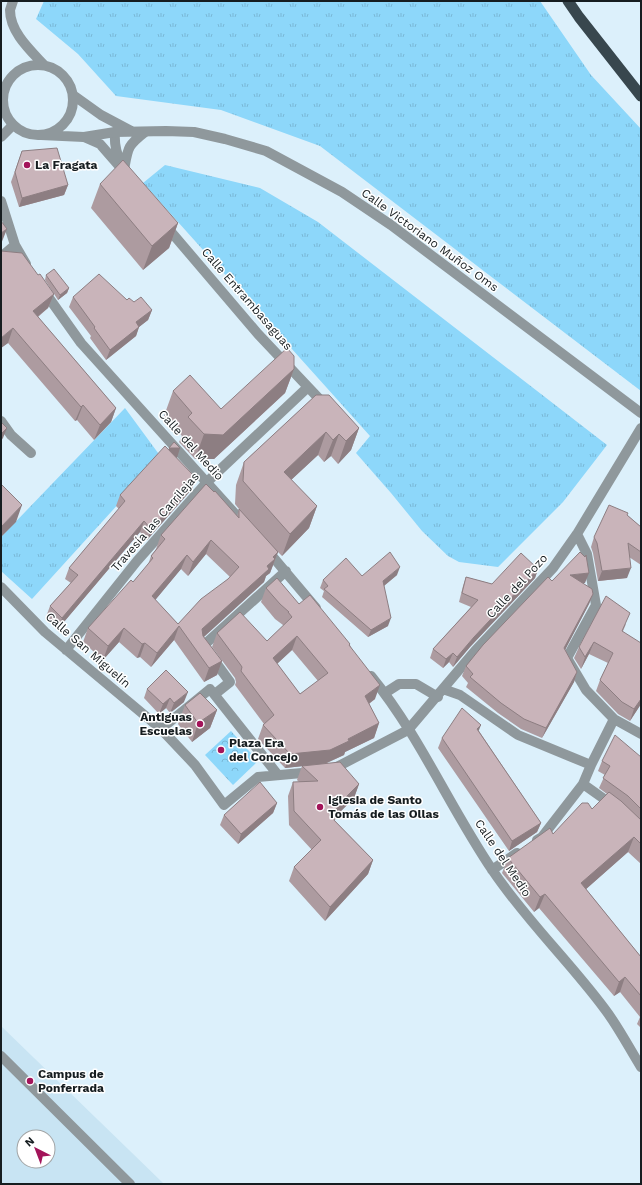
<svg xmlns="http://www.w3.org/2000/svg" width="642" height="1185" viewBox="0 0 642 1185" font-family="'Work Sans',sans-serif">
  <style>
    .built { fill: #c8e4f3; fill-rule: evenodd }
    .grass { fill: url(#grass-tufts) }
    .park { fill: url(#park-crowns) }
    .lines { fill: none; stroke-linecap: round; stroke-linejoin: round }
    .pedestrian { stroke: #8f989c; stroke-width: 10 }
    .minor { stroke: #8f989c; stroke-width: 10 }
    .tertiary { stroke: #8f989c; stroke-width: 10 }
    .trunk { stroke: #38474e; stroke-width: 11 }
    .wall { fill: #ad9ba0; fill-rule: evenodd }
    .shaded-wall { fill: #8d7e82 }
    .building { fill: #c9b4ba; stroke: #8d7e82; fill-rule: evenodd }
    .poi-dot { fill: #a3145a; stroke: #fff; stroke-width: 1.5 }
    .labels { text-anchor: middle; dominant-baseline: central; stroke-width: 3; stroke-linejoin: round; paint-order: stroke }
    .poi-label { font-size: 12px; font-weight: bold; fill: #161d20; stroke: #fff; text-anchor: start }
    .street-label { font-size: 12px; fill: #161d20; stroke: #fff }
  </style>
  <defs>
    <pattern id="grass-tufts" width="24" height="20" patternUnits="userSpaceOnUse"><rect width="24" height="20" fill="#8dd7fa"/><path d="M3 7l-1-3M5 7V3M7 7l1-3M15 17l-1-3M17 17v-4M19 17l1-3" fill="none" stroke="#79b8d6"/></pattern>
    <pattern id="park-crowns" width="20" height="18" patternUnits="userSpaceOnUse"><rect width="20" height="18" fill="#8dd7fa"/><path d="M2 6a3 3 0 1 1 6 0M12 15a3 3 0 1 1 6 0" fill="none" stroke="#79b8d6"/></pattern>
  </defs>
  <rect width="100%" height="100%" fill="#dcf0fb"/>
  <path class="built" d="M 1,1026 L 129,1150 L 164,1184 L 1,1184 ZM 24,1137 L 48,1137 L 48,1161 L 24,1161 Z"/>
  <path class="grass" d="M 44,1 L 540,1 L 591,75 L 641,129 L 641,391 L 320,146 L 221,110 L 116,96 L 78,54 L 36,19 Z
    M 165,165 L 260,188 L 318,222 L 607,445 L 563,502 L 498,567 L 459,562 L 448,556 L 422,531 L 391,493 L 356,453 L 370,436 L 143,183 Z
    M 125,408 L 161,457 L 32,599 L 1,571 L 1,537 Z"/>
  <path class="park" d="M 231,731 L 258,761 L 233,785 L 205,755 Z"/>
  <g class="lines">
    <path class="pedestrian" d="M 211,656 L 230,682 L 215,694"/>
    <path class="minor" d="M 115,132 C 114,144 116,153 121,163
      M 1,137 L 13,125
      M 84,137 L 100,144 L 127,175
      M 124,170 C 128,148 127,146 145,132
      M 1,201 L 15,245 L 26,264
      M 166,226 L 258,334 L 325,405
      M 1,257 L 15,245
      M 44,291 L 81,343 L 246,526
      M 1,421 L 11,435 L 31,453
      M 577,534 L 587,554 L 596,605 L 567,658 L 586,690 L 614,719 L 641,734
      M 267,550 L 316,608
      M 1,587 L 45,632 L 161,729
      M 203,646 L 286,571
      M 66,650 L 137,561 L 207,482 L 308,387
      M 371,676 C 420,736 450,808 493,871 C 526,920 569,961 604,1008 C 618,1026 629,1048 641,1067
      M 443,689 L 460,695 L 518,735 L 591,765
      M 385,693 L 399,684 L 416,684 L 438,697
      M 331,770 L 408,730 L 475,651 L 553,568 L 577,534 L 641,428
      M 278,775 L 210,689 L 161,729 L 195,765 L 224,805 L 258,777 L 313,772
      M 583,784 L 614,806
      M 537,840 L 542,837 L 583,784 L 591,765 L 614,719
      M 492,870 L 517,853
      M 1,1056 L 130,1184"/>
    <path class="tertiary" d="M 13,1 C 12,4 11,7 10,10 C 10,32 30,50 44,65
      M3 100a35 35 0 1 1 70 0a35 35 0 1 1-70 0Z
      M 73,95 L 101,115 L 133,132
      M 41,135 L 84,137 L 115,132 L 166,131 L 194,132 L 225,139 L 266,151 L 342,192 L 391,225 L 641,413"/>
    <path class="trunk" d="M 568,1 L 579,17 L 641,96"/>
  </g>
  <path class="wall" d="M 22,151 L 68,185 L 64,195 L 19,207 L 11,182 Z
    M 100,184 L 178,223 L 169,248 L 143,270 L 91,208 Z
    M 38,275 L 54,294 L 48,308 L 38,317 L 116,408 L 111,422 L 94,440 L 77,420 L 75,421 L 8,343 L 1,348 Z
    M 46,275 L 69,288 L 67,293 L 58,300 L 45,280 Z
    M 73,297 L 127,300 L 152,310 L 148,320 L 139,327 L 136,336 L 106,360 L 90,338 L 91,336 L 69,307 Z
    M 294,369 L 285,393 L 214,459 L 195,459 L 179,442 L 182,436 L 164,416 L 173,391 L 221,409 Z
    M 316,395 L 359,428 L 351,450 L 338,464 L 331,456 L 324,462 L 318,455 L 291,480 L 317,506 L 309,528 L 282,556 L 278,552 L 270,573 L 266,576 L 264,582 L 204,637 L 222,661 L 217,675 L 204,682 L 174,640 L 151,667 L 140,657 L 137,658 L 119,642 L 103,660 L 83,642 L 88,628 L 133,582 L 148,565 L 151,556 L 156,549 L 161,535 L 237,516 L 239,509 L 235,504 L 236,485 L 244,462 ZM 206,554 L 230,577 L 178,624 L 155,600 L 181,569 L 188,576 Z
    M 177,458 L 196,478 L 192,489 L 147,540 L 140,532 L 58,629 L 46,617 L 50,606 L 71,583 L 65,579 L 69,568 L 119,509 L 116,506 L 120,495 Z
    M 627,515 L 641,527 L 641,565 L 629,557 L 627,578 L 598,581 L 593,553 L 591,547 L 594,537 Z
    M 538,569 L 535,578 L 470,647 L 453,667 L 449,662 L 443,668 L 430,658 L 433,649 L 471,607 L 459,602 L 463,586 L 466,577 L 492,584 Z
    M 397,575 L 384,586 L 388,626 L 368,637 L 322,597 L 324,591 L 320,588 L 323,580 L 362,576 Z
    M 552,581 L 585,583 L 583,583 L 593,594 L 589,604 L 565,649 L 577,672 L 574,682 L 542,738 L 521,729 L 498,713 L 466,687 L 468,683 L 462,676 L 466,666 Z
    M 266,588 L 299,604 L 350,645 L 375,699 L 369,704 L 379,723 L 374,738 L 345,752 L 344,755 L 327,763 L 359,784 L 354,798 L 341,811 L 339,816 L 334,820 L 373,860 L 368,874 L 325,921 L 289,881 L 294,867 L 312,850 L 289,825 L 288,796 L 293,782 L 299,782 L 297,780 L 302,766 L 285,768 L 258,739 L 263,725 L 264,724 L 235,685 L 236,682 L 235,678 L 212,647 L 217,633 L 267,641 L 283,626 L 283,625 L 275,619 L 261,602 ZM 292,650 L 318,681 L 300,694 L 277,664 Z
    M 626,624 L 623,631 L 641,704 L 630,721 L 618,714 L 596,691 L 600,680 L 608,663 L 589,654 L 581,669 L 574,658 L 579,647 Z
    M 147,689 L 184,702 L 170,713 L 166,708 L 159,714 L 144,698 Z
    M 185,705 L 217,710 L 210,728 L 192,742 L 178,724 Z
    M 479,731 L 541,823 L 537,832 L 509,851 L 438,748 L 442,738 Z
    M 641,757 L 641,864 L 628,852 L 586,889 L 641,957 L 641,1028 L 637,1024 L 640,1017 L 620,992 L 614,996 L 539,908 L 534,912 L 502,873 L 508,858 L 553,834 L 592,809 L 607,794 L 599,788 L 605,775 L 598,771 L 602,761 Z
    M 277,803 L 273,813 L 238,844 L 220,825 L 224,815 Z"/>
  <path class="shaded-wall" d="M 68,185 L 64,195 L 19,207 L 22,198 Z
    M 178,223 L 169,248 L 143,270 L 152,246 Z
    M 7,229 L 1,244 L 1,233 Z
    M 69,288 L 67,293 L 58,300 L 60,295 Z
    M 54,294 L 48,308 L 27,325 L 33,311 Z
    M 152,310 L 148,320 L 139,327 L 136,336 L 106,360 L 110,350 L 136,322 Z
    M 13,328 L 8,343 L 1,348 L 1,338 Z
    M 294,369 L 285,393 L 214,459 L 195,459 L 204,434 Z
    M 83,405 L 77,420 L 75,421 L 81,407 Z
    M 116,408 L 111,422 L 94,440 L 100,425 Z
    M 7,428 L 3,438 L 1,441 L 1,434 Z
    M 359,428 L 351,450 L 338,464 L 346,441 Z
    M 326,432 L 318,455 L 276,494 L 284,472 Z
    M 339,434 L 331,456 L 324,462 L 333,440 Z
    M 169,448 L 180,448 L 177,458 L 166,458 Z
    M 196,478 L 192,489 L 147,540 L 151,529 Z
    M 22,505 L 16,522 L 1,537 L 1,527 Z
    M 317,506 L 309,528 L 282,556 L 290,534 Z
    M 144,521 L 140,532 L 58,629 L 62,618 Z
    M 211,540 L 206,554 L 188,576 L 193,562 Z
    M 278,552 L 270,573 L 266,576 L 264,582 L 197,643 L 202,629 Z
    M 187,555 L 181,569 L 147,610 L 152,596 Z
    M 400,567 L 397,575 L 380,589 L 383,581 Z
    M 631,568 L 627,578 L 598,581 L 602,571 Z
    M 538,569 L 535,578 L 470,647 L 453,667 L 457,657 L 474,637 Z
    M 589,573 L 585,583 L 567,585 L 570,575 Z
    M 593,594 L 589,604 L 561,658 L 564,648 Z
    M 391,618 L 388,626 L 368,637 L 371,630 Z
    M 179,626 L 174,640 L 151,667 L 157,653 Z
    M 124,628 L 119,642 L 103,660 L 108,646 Z
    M 297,636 L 292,650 L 268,672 L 273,658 Z
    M 594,642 L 589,654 L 581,669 L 585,657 Z
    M 145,643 L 140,657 L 137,658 L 142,644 Z
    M 453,653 L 449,662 L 443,668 L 446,659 Z
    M 222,661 L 217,675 L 204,682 L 209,668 Z
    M 577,672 L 574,682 L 542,738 L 546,728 Z
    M 380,685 L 375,699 L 360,710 L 365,696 Z
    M 188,692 L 184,702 L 170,713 L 174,703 Z
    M 170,698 L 166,708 L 159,714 L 163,704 Z
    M 641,699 L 641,704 L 630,721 L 634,709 Z
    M 217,710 L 210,728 L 192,742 L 198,723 Z
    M 379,723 L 374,738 L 345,752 L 344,755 L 324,764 L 285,768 L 290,754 L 348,739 Z
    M 481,725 L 477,735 L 477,729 Z
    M 359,784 L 354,798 L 341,811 L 339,816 L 324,829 L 329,815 L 343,800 Z
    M 277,803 L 273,813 L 238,844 L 241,834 Z
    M 541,823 L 537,832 L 509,851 L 512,841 Z
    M 634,837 L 628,852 L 576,898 L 581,883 Z
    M 373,860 L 368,874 L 325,921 L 330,907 Z
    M 545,894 L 539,908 L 534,912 L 540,897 Z
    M 625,977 L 620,992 L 614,996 L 619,982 Z"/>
  <path class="building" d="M 57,148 L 68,185 L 22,198 L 15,172 L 22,151 Z
    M 123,160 L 178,223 L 152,246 L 100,184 Z
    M 1,221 L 7,229 L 1,233 Z
    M 1,251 L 22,253 L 38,275 L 40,274 L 54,294 L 33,311 L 116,408 L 100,425 L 83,405 L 81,407 L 13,328 L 1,338 Z
    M 54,269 L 69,288 L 60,295 L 46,275 Z
    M 99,274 L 127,300 L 129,298 L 134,302 L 141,297 L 152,310 L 136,322 L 139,327 L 110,350 L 94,328 L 95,327 L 73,297 Z
    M 287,348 L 294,356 L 294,369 L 223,435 L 204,434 L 188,417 L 192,413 L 173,391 L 190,375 L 221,409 Z
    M 316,395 L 329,395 L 359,428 L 346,441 L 339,434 L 333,440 L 326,432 L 284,472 L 317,506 L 290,534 L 243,481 L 244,462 Z
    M 1,422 L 7,428 L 1,434 Z
    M 174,442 L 180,448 L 169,448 Z
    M 165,446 L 196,478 L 151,529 L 144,521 L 62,618 L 50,606 L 78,575 L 69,568 L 125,501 L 120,495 Z
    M 1,484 L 22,505 L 1,527 Z
    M 206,484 L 214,492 L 215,491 L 239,518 L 239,509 L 278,552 L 273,557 L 275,559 L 267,566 L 269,569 L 202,629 L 203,636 L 222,661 L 209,668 L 179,626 L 157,653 L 145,643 L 142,644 L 124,628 L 108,646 L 88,628 L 131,580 L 133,582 L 153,558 L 151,556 L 165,539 L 161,535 ZM 211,540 L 239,567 L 228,579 L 201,599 L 178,624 L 152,596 L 187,555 L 193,562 Z
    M 609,505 L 628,513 L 627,515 L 641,527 L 641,552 L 628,543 L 631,568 L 602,571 L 597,543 L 594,537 Z
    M 390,552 L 400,567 L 383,581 L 391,618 L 371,630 L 324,589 L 328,586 L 323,580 L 346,558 L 362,576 Z
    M 580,552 L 585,557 L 586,555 L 589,573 L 570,575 L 592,589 L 593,594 L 564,648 L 577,672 L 546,728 L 524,719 L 501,703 L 470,677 L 473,674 L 466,666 L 483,645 L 548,577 L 552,581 Z
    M 521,553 L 538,569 L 474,637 L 457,657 L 453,653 L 446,659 L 433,649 L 478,600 L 462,593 L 466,577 L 492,584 Z
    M 277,578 L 299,604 L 310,595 L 350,644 L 349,645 L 380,685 L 365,696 L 379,723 L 348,739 L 349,741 L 330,750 L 290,754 L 263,725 L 274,715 L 241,671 L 242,667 L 240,664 L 217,633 L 240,612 L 267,641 L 292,617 L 288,612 L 289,612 L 280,604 L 266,588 ZM 297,636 L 328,673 L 300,694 L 273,658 Z
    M 606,596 L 630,613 L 622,631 L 641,643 L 641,699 L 634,709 L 622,702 L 600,680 L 613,653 L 594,642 L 585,657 L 579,647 Z
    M 166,670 L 188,692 L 174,703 L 170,698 L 163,704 L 147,689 Z
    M 200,693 L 217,710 L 198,723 L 185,705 Z
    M 462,708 L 481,725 L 477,729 L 541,823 L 512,841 L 442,738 Z
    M 615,735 L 641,757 L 641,809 L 628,796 L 603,778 L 610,766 L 602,761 Z
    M 340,762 L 359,784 L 343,800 L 344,802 L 329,815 L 373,860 L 330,907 L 294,867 L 321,840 L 294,811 L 293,782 L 318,781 L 302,766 Z
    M 260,782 L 277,803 L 241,834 L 224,815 Z
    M 609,792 L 621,801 L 641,820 L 641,844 L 634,837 L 581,883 L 641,957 L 641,996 L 625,977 L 619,982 L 545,894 L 540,897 L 508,858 L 550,828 L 553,834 L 582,803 L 588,803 L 592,809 Z"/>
  <g class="poi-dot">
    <circle cx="27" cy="165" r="4"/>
    <circle cx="200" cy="724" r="4"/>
    <circle cx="221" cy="750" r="4"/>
    <circle cx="320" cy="807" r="4"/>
    <circle cx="30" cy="1081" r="4"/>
  </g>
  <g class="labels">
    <g class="poi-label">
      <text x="35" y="165">La Fragata</text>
      <text x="192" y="717" text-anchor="end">Antiguas<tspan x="192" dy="14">Escuelas</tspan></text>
      <text x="229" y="743">Plaza Era<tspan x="229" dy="14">del Concejo</tspan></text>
      <text x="328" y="800">Iglesia de Santo<tspan x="328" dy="14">Tomás de las Ollas</tspan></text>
      <text x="38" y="1074">Campus de<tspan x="38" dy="14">Ponferrada</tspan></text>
    </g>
    <g class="street-label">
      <text transform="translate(430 240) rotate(36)">Calle Victoriano Muñoz Oms</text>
      <text transform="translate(247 299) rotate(49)">Calle Entrambasaguas</text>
      <text transform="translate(191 445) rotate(48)">Calle del Medio</text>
      <text transform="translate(155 522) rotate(-49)">Travesía las Carrilejas</text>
      <text transform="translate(517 586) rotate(-47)">Calle del Pozo</text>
      <text transform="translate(88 650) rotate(41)">Calle San Miguelín</text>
      <text transform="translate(503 858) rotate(56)">Calle del Medio</text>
    </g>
  </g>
  <rect width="642" height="1185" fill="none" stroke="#161d20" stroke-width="4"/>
  <g transform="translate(36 1149) rotate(318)"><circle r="19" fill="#ffffff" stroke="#a2a5a6"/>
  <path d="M0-3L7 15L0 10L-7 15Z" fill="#a3145a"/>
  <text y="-6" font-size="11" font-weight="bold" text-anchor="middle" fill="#161d20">N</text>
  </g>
</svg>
